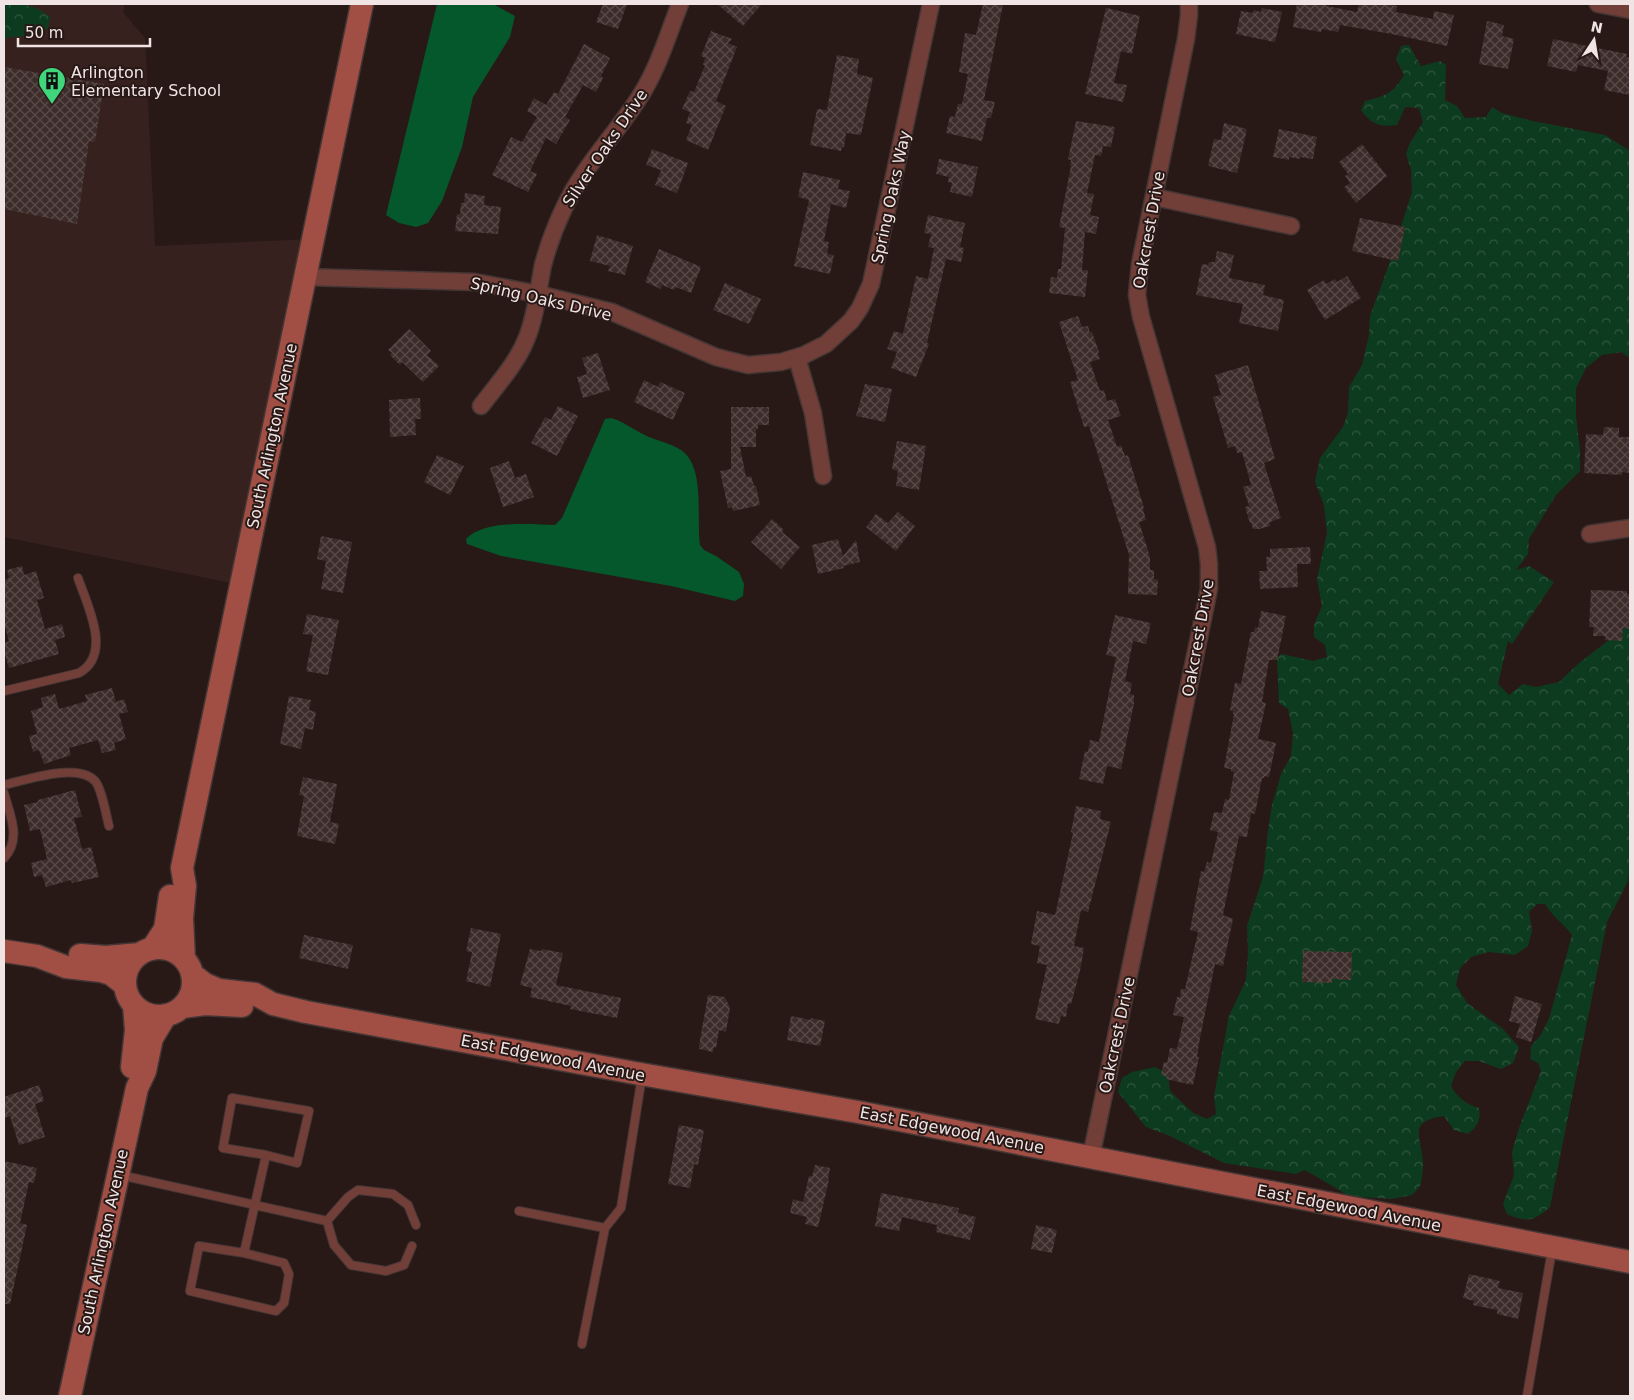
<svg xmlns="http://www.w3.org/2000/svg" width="1634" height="1400" viewBox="0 0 1634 1400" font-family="'DejaVu Sans',sans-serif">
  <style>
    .built { fill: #37211e }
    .forest { fill: url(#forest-crowns) }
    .water { fill: #04582c }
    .building { fill: url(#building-cross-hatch) }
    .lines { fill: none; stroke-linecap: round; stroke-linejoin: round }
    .lane-casing { stroke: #443634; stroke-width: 10 }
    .street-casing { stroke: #443634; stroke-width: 19 }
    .secondary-casing { stroke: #443634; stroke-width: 25 }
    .lane { stroke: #723e38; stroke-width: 8 }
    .street { stroke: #723e38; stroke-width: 16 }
    .secondary { stroke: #a14f45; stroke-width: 22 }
    .labels { text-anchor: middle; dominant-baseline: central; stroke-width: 4; stroke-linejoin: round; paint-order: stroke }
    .poi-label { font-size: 16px; fill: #f0e5e4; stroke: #281917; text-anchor: start }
    .street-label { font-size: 16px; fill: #f0e5e4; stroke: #281917 }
  </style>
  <defs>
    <pattern id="forest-crowns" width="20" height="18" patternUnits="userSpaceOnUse" patternTransform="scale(1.25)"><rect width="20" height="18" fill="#0d3b1f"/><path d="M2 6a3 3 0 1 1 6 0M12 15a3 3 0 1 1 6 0" fill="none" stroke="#31573f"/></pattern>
    <pattern id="building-cross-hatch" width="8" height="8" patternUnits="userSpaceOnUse" patternTransform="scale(1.25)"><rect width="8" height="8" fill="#3d2d2a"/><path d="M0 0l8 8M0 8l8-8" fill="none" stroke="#594b49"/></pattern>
  </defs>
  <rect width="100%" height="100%" fill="#281917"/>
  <path class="built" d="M 4,4 L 125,4 L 123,12 L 145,38 L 155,246 L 313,239 L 241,585 L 4,537 Z"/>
  <path class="forest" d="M 4,4 C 24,4 34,4 50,17 L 48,28 L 34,36 L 9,37 L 4,40 Z
    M 1409,45 L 1421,66 L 1440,61 L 1446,65 L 1445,100 L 1457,106 L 1465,118 L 1486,117 L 1492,107 L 1502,113 L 1533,121 L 1605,135 L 1630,151 L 1630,358 L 1621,352 L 1602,355 L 1586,368 L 1576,388 L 1576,416 L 1580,451 L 1580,471 L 1556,495 L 1529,539 L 1528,554 L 1516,570 L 1529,566 L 1554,582 L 1512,644 L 1508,641 L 1498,684 L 1509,695 L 1523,684 L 1536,687 L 1559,682 L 1579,663 L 1630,624 L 1630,864 L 1628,881 L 1607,922 L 1550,1207 C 1534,1221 1527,1223 1507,1214 L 1503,1204 L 1514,1175 L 1512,1152 L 1519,1128 L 1541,1071 L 1538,1063 L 1530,1059 L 1531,1046 L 1540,1036 L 1549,1019 L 1572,935 C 1564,924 1552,916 1545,904 L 1537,904 L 1529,912 L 1532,931 L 1528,946 L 1515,955 L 1489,952 L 1471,957 L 1460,968 L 1456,985 L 1467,1003 L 1503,1029 L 1519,1047 L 1513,1063 L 1501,1069 L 1479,1061 L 1465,1061 L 1456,1072 L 1451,1086 C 1458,1098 1466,1104 1479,1108 C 1481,1120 1478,1126 1468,1134 L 1454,1130 L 1444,1116 C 1406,1121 1422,1138 1423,1163 C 1423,1169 1422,1177 1421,1183 C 1420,1187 1415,1192 1412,1195 L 1392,1199 L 1349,1196 L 1305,1170 L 1296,1174 L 1224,1163 L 1170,1136 L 1146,1127 L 1118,1092 L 1122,1078 L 1132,1072 L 1155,1067 L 1168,1074 L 1170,1091 L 1193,1113 L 1207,1119 L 1216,1114 L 1214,1096 L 1229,1016 L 1246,980 L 1248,953 L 1247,926 L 1263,877 L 1268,830 L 1272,805 L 1281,774 L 1291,756 L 1293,733 L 1288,709 L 1279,703 L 1277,658 L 1282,654 L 1313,661 L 1327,657 L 1325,645 L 1314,637 L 1314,625 L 1322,606 L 1317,579 L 1327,533 L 1324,505 L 1315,482 L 1320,458 L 1343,427 L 1348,412 L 1349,387 L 1362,365 L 1369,335 L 1370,316 L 1388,267 L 1412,192 L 1411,169 L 1406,154 L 1410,143 L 1423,122 L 1419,108 L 1405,107 L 1397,125 C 1379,127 1372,125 1361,110 L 1365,101 C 1384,97 1395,92 1404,75 L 1396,59 L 1401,46 Z"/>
  <path class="water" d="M 437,4 L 493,4 L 515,16 L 510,37 L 473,97 L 462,147 L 442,201 L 428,223 L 416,227 L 399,223 L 386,215 Z
    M 611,418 C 621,420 637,432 649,437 C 659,441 672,444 681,450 C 706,467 696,519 700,545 L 704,550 L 716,556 L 739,572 L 744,584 L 743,596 L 735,601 L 671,586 L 501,556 L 467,544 L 466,539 C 484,520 530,524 555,525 L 562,518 L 605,419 Z"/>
  <path class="building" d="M 603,4 L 627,4 L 618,29 L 596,22 Z
    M 717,4 L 762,4 L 743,26 Z
    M 983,4 L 1003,4 L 984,100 L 995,102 L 991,118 L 987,118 L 982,141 L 946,133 L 950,116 L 955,117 L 958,104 L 962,104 L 968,74 L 959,72 L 965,33 L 976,35 Z
    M 1297,4 L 1326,4 L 1326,6 L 1357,12 L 1359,4 L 1387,4 L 1397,6 L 1396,12 L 1433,19 L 1434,11 L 1454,15 L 1447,46 L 1392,34 L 1340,25 L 1338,32 L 1322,29 L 1321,32 L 1293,27 Z
    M 1106,8 L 1140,16 L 1132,54 L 1121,51 L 1114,83 L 1127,85 L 1123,102 L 1085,94 Z
    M 1262,8 L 1282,12 L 1275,42 L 1236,34 L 1241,11 L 1253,13 L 1254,10 L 1261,12 Z
    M 1487,21 L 1504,25 L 1502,36 L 1514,39 L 1508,69 L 1479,64 Z
    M 711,31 L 732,39 L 728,43 L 737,47 L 716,101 L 726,106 L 708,150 L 686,140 L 692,125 L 686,123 L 690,112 L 682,109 L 690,91 L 694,92 L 705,65 L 703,65 L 705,58 L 701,56 Z
    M 1553,39 L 1627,54 L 1626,57 L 1630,58 L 1630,95 L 1604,90 L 1608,71 L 1578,65 L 1576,72 L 1547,66 Z
    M 584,44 L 610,58 L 601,76 L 603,78 L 596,92 L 583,85 L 565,117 L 570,120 L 556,144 L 546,138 L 530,171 L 537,174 L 528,192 L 492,175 L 511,137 L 522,142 L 537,117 L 527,111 L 534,98 L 546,105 L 554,92 L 558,94 Z
    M 837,55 L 859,59 L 857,74 L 873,78 L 861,135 L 846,133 L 844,147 L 842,147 L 841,151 L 810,145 L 817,109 L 827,110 Z
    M 4,67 L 104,84 L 95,142 L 89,141 L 77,224 L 4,209 Z
    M 1076,121 L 1115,127 L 1111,147 L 1103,146 L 1101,156 L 1095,155 L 1087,193 L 1094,194 L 1090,215 L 1099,217 L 1096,234 L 1085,232 L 1082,270 L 1088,270 L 1085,297 L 1049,293 L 1051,277 L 1057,278 L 1058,269 L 1061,269 L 1065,228 L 1059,227 L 1071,166 L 1070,166 L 1071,160 L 1068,159 Z
    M 1224,123 L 1247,129 L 1237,173 L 1208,166 L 1214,139 L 1221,140 Z
    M 1279,129 L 1317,137 L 1313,159 L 1300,157 L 1300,159 L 1289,157 L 1289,160 L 1273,157 Z
    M 1362,144 L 1387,176 L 1356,203 L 1344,187 L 1350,183 L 1345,176 L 1348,174 L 1339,162 Z
    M 652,149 L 688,163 L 677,193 L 655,185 L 661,170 L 646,165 Z
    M 939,159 L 978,167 L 972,197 L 950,192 L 952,183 L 948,182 L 949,177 L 936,174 Z
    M 803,172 L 840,180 L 838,189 L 850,191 L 846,208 L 831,204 L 824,241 L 829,242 L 827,254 L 834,255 L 830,274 L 794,266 L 809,200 L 798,197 Z
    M 465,193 L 485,196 L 484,205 L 501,207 L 498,234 L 455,231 L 457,214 L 460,214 L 461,203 L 464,203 Z
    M 928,215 L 965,223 L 960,247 L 964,248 L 961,262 L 946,259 L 927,343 L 929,344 L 916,377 L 891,368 L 897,352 L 887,349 L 894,331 L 903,334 L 916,276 L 928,279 L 934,248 L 928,247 L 931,234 L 924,233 Z
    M 1360,218 L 1405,227 L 1398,261 L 1352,251 Z
    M 597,235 L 633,246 L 625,275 L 608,271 L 610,266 L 590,261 Z
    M 659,249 L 701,267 L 691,293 L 676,287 L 674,290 L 662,285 L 661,289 L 645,282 Z
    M 1217,251 L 1234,255 L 1229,278 L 1265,285 L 1263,295 L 1284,300 L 1278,331 L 1239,323 L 1243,304 L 1196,295 L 1202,264 L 1208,265 L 1209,262 L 1215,262 Z
    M 1347,276 L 1361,298 L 1325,320 L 1307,290 L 1324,280 L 1326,284 L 1335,279 L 1337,282 Z
    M 725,283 L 761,299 L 749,324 L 713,310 Z
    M 1078,316 L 1082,327 L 1088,326 L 1090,333 L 1092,332 L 1099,352 L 1098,353 L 1100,359 L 1090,362 L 1100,391 L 1104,390 L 1107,401 L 1115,399 L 1121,416 L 1108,420 L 1117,447 L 1121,445 L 1125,456 L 1128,455 L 1144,508 L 1143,509 L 1146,520 L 1139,522 L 1150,557 L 1150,570 L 1154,570 L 1154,579 L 1158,580 L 1157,595 L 1128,594 L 1129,555 L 1089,426 L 1084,427 L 1070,382 L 1078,380 L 1059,322 Z
    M 409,329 L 431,351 L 427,355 L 439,366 L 423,382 L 402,362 L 400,365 L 390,355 L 392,353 L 388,350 Z
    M 598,353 L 610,390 L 583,398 L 577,377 L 587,374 L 582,358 Z
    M 1248,365 L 1275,459 L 1264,463 L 1281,518 L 1270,522 L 1270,526 L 1259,529 L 1253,529 L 1251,523 L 1250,523 L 1245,507 L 1249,506 L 1243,487 L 1251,485 L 1242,452 L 1237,453 L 1235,446 L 1228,448 L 1213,397 L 1221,395 L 1215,375 Z
    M 644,380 L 658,387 L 660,382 L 685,393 L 673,420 L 634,402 Z
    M 865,384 L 892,389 L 885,422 L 856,416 Z
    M 420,398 L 421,419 L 415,419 L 416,435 L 390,437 L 389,400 Z
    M 558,406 L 578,416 L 557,456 L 531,443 L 545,417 L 551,420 Z
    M 731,407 L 769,407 L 769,425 L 758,425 L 758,429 L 756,430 L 756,447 L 740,447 L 746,477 L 751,476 L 754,486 L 756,486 L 760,505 L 733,511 L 732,507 L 728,508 L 720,471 L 731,469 Z
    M 1604,427 L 1619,428 L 1619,437 L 1630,437 L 1630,473 L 1622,472 L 1622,475 L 1584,473 L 1586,434 L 1603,435 Z
    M 897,441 L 926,446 L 919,490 L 896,486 L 898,471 L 892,469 Z
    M 437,455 L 464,466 L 450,495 L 424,482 Z
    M 509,461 L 515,478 L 526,474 L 534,497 L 503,507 L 490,468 Z
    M 898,512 L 915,526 L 896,551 L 866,527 L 876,514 L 888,523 Z
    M 772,519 L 784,530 L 782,532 L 800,547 L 781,569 L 751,542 Z
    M 321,536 L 352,542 L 343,593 L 321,589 L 326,561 L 317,559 Z
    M 838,539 L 843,556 L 856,540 L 860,562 L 843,566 L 844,568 L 818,574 L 812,545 Z
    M 1310,547 L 1311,564 L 1297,564 L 1298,587 L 1260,589 L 1259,571 L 1267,571 L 1266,557 L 1270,557 L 1270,549 Z
    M 22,566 L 24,575 L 36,571 L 44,598 L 37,600 L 45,629 L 62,624 L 65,637 L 55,640 L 59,654 L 9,668 L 4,651 L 4,643 L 9,641 L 4,623 L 4,580 L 9,578 L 7,570 Z
    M 1591,590 L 1627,591 L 1627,594 L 1630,594 L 1630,629 L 1623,628 L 1622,641 L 1605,640 L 1605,636 L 1593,636 L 1594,627 L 1589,627 Z
    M 1261,611 L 1286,616 L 1277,660 L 1269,660 L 1262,702 L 1266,703 L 1258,739 L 1276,743 L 1269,777 L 1265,776 L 1264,778 L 1262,778 L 1255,814 L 1251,813 L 1247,837 L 1239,836 L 1223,915 L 1233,919 L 1223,966 L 1215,964 L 1200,1038 L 1197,1057 L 1199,1057 L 1193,1085 L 1166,1079 L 1167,1076 L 1161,1075 L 1164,1062 L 1167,1063 L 1170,1048 L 1177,1049 L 1184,1017 L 1173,1015 L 1177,997 L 1180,997 L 1181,989 L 1185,989 L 1198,932 L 1190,930 L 1201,871 L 1204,872 L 1207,862 L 1211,863 L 1218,832 L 1210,830 L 1214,812 L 1222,813 L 1225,799 L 1229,800 L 1234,772 L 1231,771 L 1231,769 L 1224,768 L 1234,714 L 1233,714 L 1233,711 L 1230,710 L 1235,683 L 1241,684 L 1251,632 L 1254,632 L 1255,627 L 1258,628 Z
    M 307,614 L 339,620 L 328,675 L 306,671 L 313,635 L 303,634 Z
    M 1115,615 L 1151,623 L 1146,644 L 1133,641 L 1125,681 L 1132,683 L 1130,694 L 1134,695 L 1134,703 L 1121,769 L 1107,766 L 1103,784 L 1079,779 L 1085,751 L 1088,752 L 1090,740 L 1099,742 L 1116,657 L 1106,655 Z
    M 112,688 L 116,702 L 124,699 L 128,712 L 119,714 L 126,739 L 114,743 L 116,750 L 102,753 L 98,740 L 69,748 L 71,755 L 44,764 L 39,750 L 33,752 L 29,736 L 37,734 L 31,711 L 43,707 L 41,698 L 55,694 L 59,709 L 87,701 L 85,695 Z
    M 289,696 L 311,700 L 309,710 L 316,712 L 313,730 L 305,728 L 301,749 L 280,744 Z
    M 303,777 L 337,784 L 330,822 L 339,824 L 335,844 L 297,836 L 304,796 L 299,795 Z
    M 75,790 L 82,817 L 74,818 L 82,849 L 91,847 L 99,877 L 72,883 L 71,880 L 46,887 L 42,875 L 34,877 L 31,863 L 47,859 L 40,829 L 30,831 L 24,805 L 38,802 L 38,800 Z
    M 1076,806 L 1101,811 L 1100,819 L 1111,822 L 1088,912 L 1081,910 L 1074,946 L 1084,948 L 1080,971 L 1071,1004 L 1068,1004 L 1066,1017 L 1061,1016 L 1059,1024 L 1035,1019 L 1047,965 L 1037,963 L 1040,946 L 1031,944 L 1037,911 L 1055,915 L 1073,833 L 1071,832 Z
    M 471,928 L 501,934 L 490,987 L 466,981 L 472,952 L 466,951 Z
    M 304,935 L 353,945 L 348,969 L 299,958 Z
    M 530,949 L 541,951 L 542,949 L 563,953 L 556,985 L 621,998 L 617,1018 L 570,1009 L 571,1006 L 530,997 L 532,988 L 520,985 Z
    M 1303,951 L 1352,952 L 1351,980 L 1332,979 L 1332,983 L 1302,982 Z
    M 708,995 L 725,997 L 730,1008 L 726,1032 L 719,1030 L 716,1048 L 714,1047 L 713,1052 L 699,1049 L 699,1046 Z
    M 1515,996 L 1542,1004 L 1531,1042 L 1516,1037 L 1520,1024 L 1509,1021 Z
    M 791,1016 L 811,1020 L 811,1018 L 825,1021 L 820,1046 L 787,1040 Z
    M 39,1085 L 44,1101 L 35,1104 L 45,1137 L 19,1145 L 10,1116 L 4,1118 L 4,1097 Z
    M 679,1125 L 704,1130 L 698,1165 L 694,1164 L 690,1188 L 668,1184 Z
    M 4,1161 L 37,1168 L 34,1183 L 29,1182 L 20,1223 L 27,1225 L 10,1304 L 4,1304 Z
    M 815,1165 L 830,1168 L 828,1180 L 829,1180 L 818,1227 L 805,1224 L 807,1217 L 790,1213 L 793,1199 L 803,1202 L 809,1176 L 812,1176 Z
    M 881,1193 L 959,1208 L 958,1213 L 976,1217 L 970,1240 L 936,1232 L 937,1225 L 902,1217 L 899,1231 L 875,1226 Z
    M 1036,1225 L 1057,1230 L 1052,1253 L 1031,1249 Z
    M 1469,1274 L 1500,1281 L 1498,1288 L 1523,1293 L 1518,1319 L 1497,1314 L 1497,1310 L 1473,1305 L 1474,1301 L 1463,1298 Z"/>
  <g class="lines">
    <defs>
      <path id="lane" d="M 4,691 L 79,673 C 113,654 87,605 78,578
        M 4,785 C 26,780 78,762 95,781 C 102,789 106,815 109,826
        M 4,793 C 10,815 22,839 4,858
        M 120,1175 L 327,1221
        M 519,1211 L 605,1228
        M 327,1221 L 334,1245 L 351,1265 L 386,1271 L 404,1265 L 412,1246
        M 327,1221 L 348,1197 L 358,1190 L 393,1194 L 408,1205 L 416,1225
        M 244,1253 L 284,1263 L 289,1274 L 284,1303 L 276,1311 L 190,1291 L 199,1246 L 244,1253 L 266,1155 L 297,1163 L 309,1111 L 232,1098 L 223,1148 L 266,1155
        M 582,1344 L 605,1228 L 621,1208 L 642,1076
        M 1527,1396 L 1552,1250"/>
      <path id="street" d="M 1598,4 L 1630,10
        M 1154,197 L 1291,226
        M 305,277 L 475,282 L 538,294 L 612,312 L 716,357 L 748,365 L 781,362 L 804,355 L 826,344 L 851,321 L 860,308 L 871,284 L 931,4
        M 797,358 L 813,413 L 823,476
        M 481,406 C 497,385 516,364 526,340 C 536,316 538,290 543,265 C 548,246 555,227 564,208 C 582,169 613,137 637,101 C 657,72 667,37 680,4
        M 1590,534 L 1630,528
        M 1091,1157 L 1209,589 L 1209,564 L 1207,547 L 1141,317 L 1137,295 L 1140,264 L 1186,39 L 1189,15 L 1189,4"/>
      <path id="secondary" d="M125 982a34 34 0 1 1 68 0a34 34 0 1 1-68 0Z
        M 152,949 L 165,929 L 170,896
        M 4,951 L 37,956 L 66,967 L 101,971 L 111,974 L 125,985
        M 80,955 L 106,957 L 140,954
        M 184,959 L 182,918 L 185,886 L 182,868 L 362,4
        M 193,975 L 205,984 L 219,990 L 255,994 L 273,1004 L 306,1012 L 635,1073 L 858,1112 L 1630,1262
        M 182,1007 L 205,1004 L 242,1006
        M 132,1067 L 136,1030 L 134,1005
        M 70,1396 L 137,1088 L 145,1071 L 152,1038 L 166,1015"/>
    </defs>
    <use href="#lane" class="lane-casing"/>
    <use href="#street" class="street-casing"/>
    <use href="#secondary" class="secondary-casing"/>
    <use href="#lane" class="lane"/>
    <use href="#street" class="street"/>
    <use href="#secondary" class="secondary"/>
  </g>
  <defs>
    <symbol id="building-pin" viewBox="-11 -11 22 30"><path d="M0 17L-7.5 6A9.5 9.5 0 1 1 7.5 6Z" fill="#40d77c" stroke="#281917"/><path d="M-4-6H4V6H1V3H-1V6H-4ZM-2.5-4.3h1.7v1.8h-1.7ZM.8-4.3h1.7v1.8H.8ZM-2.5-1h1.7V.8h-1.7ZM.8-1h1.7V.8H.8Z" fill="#111"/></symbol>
  </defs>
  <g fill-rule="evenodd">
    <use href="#building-pin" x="36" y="65" width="32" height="43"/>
  </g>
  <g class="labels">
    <g class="poi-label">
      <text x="71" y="72">Arlington<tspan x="71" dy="18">Elementary School</tspan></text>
    </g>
    <g class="street-label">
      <text transform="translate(605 148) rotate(-56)">Silver Oaks Drive</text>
      <text transform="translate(891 197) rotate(-78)">Spring Oaks Way</text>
      <text transform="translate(1149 230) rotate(-80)">Oakcrest Drive</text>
      <text transform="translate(541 299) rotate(13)">Spring Oaks Drive</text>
      <text transform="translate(272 436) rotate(-78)">South Arlington Avenue</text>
      <text transform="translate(1198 638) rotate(-80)">Oakcrest Drive</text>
      <text transform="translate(1117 1035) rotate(-78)">Oakcrest Drive</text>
      <text transform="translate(553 1058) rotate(11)">East Edgewood Avenue</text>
      <text transform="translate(952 1130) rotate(11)">East Edgewood Avenue</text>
      <text transform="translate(1349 1208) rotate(11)">East Edgewood Avenue</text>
      <text transform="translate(103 1242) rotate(-78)">South Arlington Avenue</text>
    </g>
  </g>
  <rect width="1634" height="1400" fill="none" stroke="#f0e5e4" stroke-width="10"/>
  <g transform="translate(1594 40) rotate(12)" stroke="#281917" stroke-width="4" paint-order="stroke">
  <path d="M0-4L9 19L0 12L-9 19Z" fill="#f0e5e4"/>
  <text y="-8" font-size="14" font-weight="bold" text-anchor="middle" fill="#f0e5e4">N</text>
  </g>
  <path d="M18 38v8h132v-8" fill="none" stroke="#f0e5e4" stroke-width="2.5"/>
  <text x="25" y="38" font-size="15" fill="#f0e5e4" stroke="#281917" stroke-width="4" paint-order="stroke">50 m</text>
</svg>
